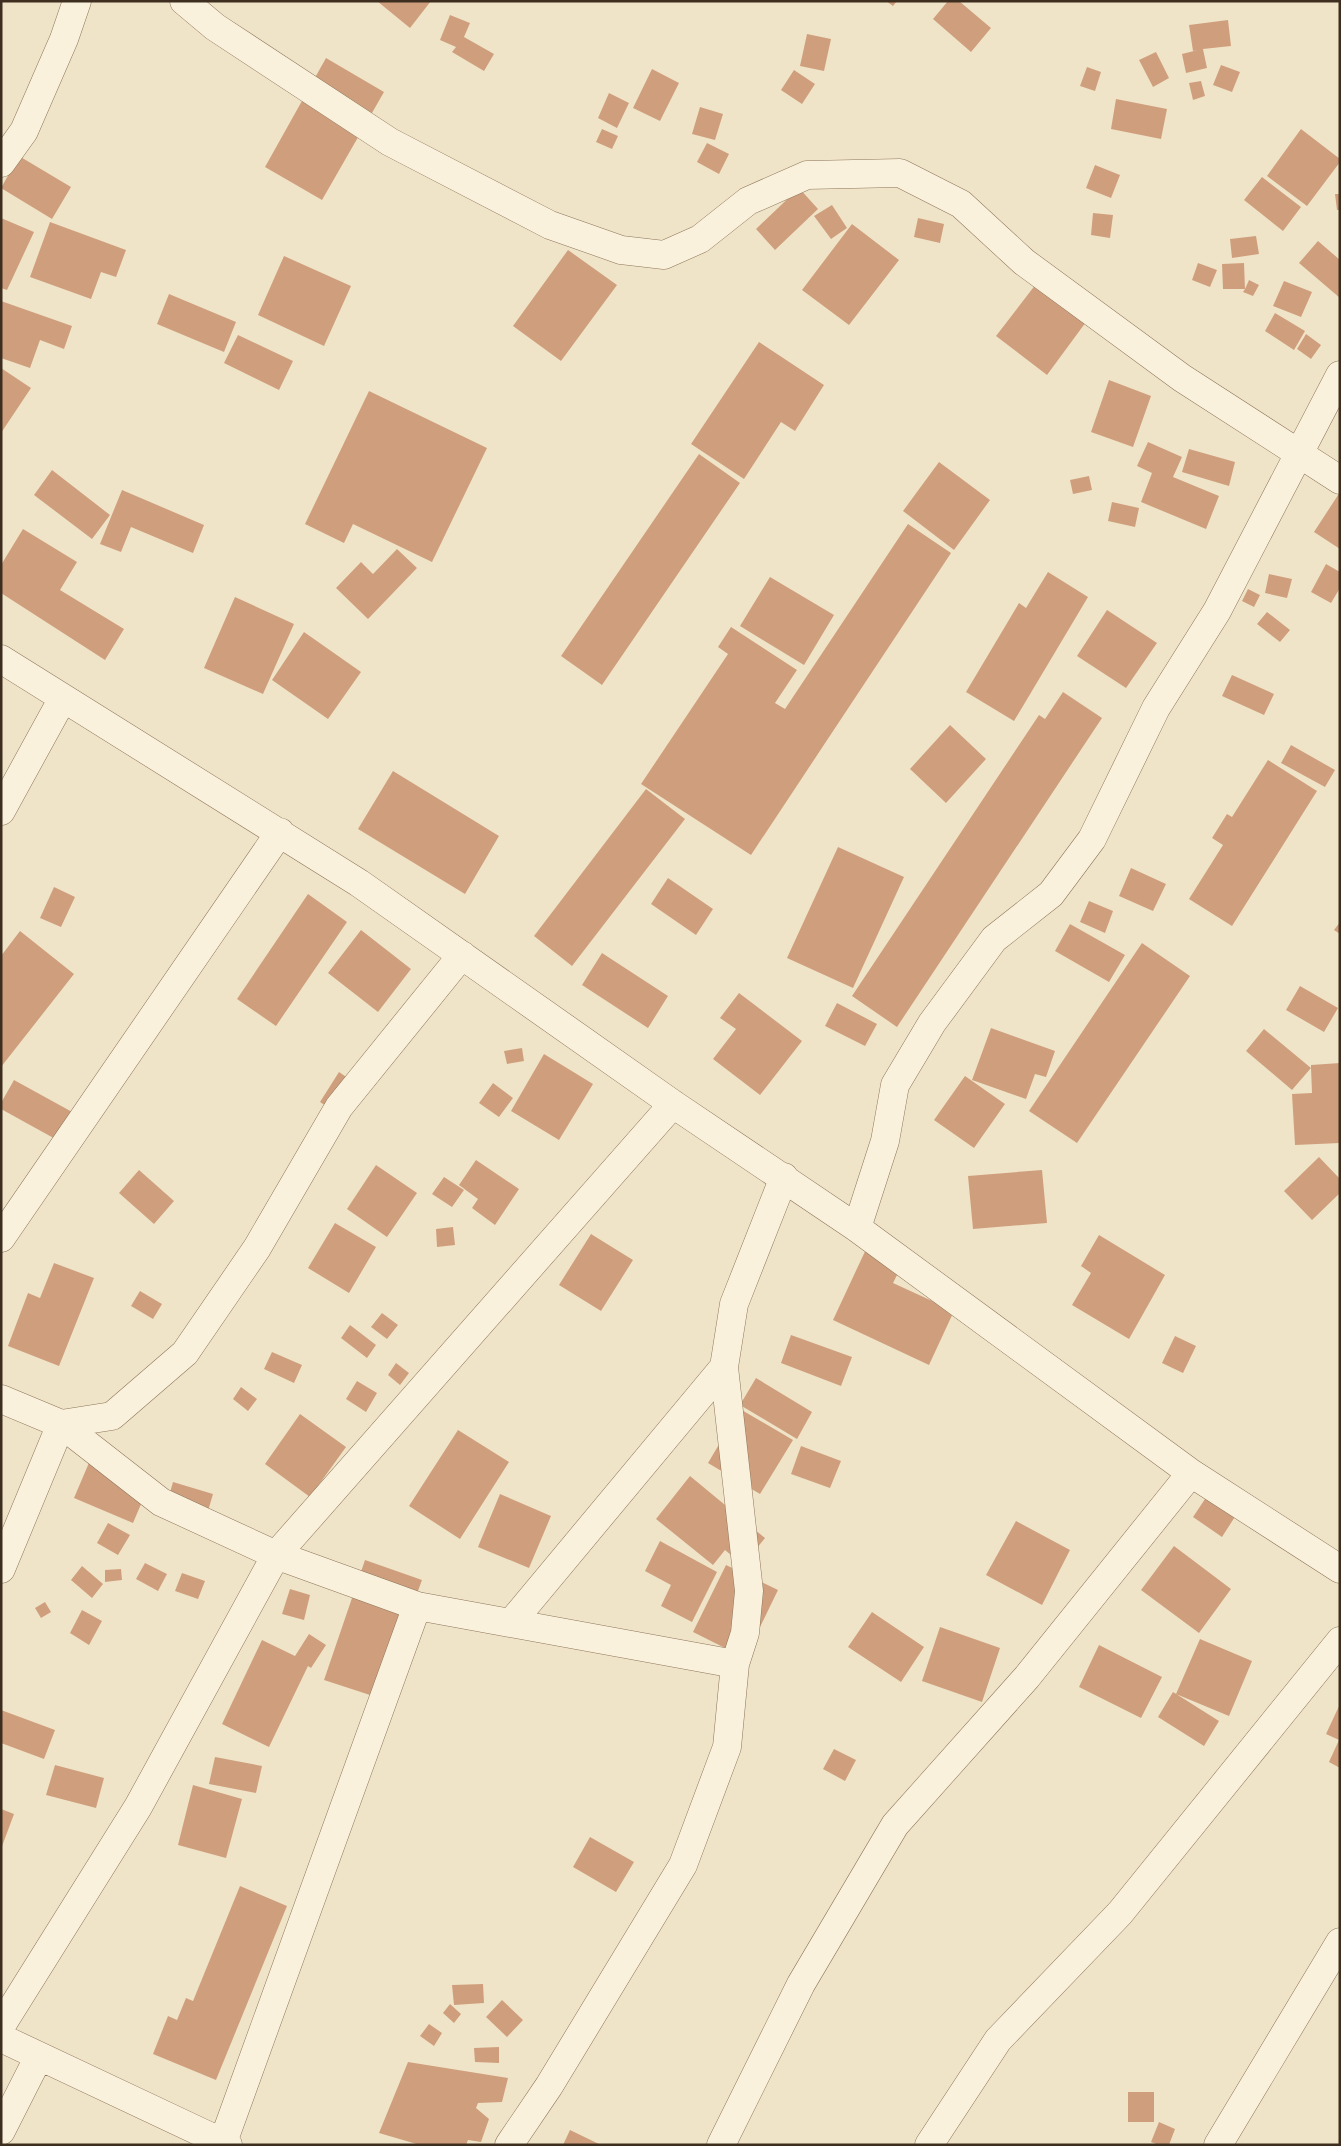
<svg xmlns="http://www.w3.org/2000/svg" width="1341" height="2146" viewBox="0 0 1341 2146" font-family="Georgia,serif">
  <style>
    .building { fill: #cf9f7d }
    .lines { fill: none; stroke-linecap: round; stroke-linejoin: round }
    .street-casing { stroke: #8d765c; stroke-width: 29 }
    .street { stroke: #faf1dc; stroke-width: 28 }
  </style>
  <rect width="100%" height="100%" fill="#f0e4c8"/>
  <path class="building" d="M 377,1 L 431,1 L 410,28 Z
    M 886,1 L 897,1 L 893,6 Z
    M 948,1 L 959,1 L 991,28 L 971,52 L 933,19 Z
    M 450,15 L 470,23 L 464,37 L 494,54 L 484,71 L 452,52 L 456,47 L 440,40 Z
    M 1228,20 L 1231,46 L 1203,49 L 1207,68 L 1186,73 L 1182,54 L 1198,50 L 1193,51 L 1189,25 Z
    M 807,34 L 831,39 L 824,71 L 800,66 Z
    M 1156,52 L 1169,78 L 1153,87 L 1139,60 Z
    M 326,58 L 384,92 L 322,200 L 265,167 Z
    M 1221,65 L 1240,72 L 1232,92 L 1213,85 Z
    M 1087,67 L 1101,72 L 1095,91 L 1080,86 Z
    M 652,69 L 679,83 L 660,121 L 633,108 Z
    M 794,70 L 815,84 L 802,104 L 781,90 Z
    M 1201,81 L 1205,96 L 1193,100 L 1189,83 Z
    M 609,93 L 629,103 L 617,128 L 598,118 Z
    M 1116,99 L 1167,109 L 1161,139 L 1111,129 Z
    M 700,107 L 723,114 L 715,140 L 692,134 Z
    M 602,129 L 618,136 L 612,149 L 596,142 Z
    M 1301,129 L 1340,159 L 1340,162 L 1307,206 L 1267,176 Z
    M 707,143 L 729,154 L 719,174 L 697,162 Z
    M 19,156 L 71,187 L 52,219 L 1,188 Z
    M 1095,165 L 1120,175 L 1111,198 L 1086,188 Z
    M 1262,177 L 1301,207 L 1283,231 L 1244,200 Z
    M 799,188 L 818,209 L 775,250 L 756,229 Z
    M 1335,194 L 1340,194 L 1340,210 L 1337,210 Z
    M 832,205 L 847,228 L 831,239 L 814,216 Z
    M 1093,213 L 1113,215 L 1110,238 L 1091,235 Z
    M 1,218 L 34,232 L 7,290 L 1,288 Z
    M 918,218 L 944,224 L 940,243 L 914,237 Z
    M 50,222 L 126,250 L 116,277 L 101,272 L 91,299 L 30,277 Z
    M 852,224 L 899,260 L 849,325 L 802,290 Z
    M 1256,236 L 1259,254 L 1232,258 L 1230,239 Z
    M 1318,241 L 1340,260 L 1340,298 L 1299,263 Z
    M 568,250 L 617,285 L 561,361 L 513,326 Z
    M 284,256 L 351,286 L 324,346 L 258,315 Z
    M 1198,263 L 1217,270 L 1210,287 L 1192,280 Z
    M 1244,263 L 1245,289 L 1249,280 L 1259,285 L 1253,296 L 1243,292 L 1245,289 L 1223,289 L 1222,264 Z
    M 1284,281 L 1312,292 L 1301,317 L 1273,306 Z
    M 1036,284 L 1086,322 L 1047,375 L 996,336 Z
    M 169,294 L 236,322 L 224,352 L 157,324 Z
    M 1,301 L 72,326 L 64,349 L 40,340 L 30,368 L 1,358 Z
    M 1275,313 L 1305,331 L 1294,350 L 1265,331 Z
    M 1306,334 L 1321,345 L 1311,359 L 1297,349 Z
    M 238,335 L 293,361 L 279,390 L 224,363 Z
    M 759,342 L 824,385 L 795,431 L 781,422 L 744,479 L 691,444 Z
    M 1,368 L 31,388 L 1,433 Z
    M 1109,380 L 1151,396 L 1133,447 L 1091,432 Z
    M 369,391 L 487,448 L 432,562 L 353,524 L 344,543 L 305,524 Z
    M 1148,442 L 1182,457 L 1173,477 L 1219,496 L 1206,529 L 1141,502 L 1152,473 L 1137,466 Z
    M 1189,449 L 1235,462 L 1229,486 L 1182,472 Z
    M 699,454 L 740,483 L 602,685 L 561,656 Z
    M 939,462 L 990,500 L 954,550 L 903,511 Z
    M 52,470 L 110,515 L 92,539 L 34,495 Z
    M 1089,476 L 1092,490 L 1073,494 L 1070,480 Z
    M 122,490 L 204,525 L 193,553 L 131,527 L 121,552 L 100,544 Z
    M 1340,492 L 1340,549 L 1314,532 Z
    M 1112,502 L 1139,508 L 1135,527 L 1108,521 Z
    M 908,524 L 951,553 L 751,855 L 641,784 L 728,654 L 718,647 L 731,627 L 797,670 L 775,703 L 785,709 Z
    M 23,529 L 77,562 L 60,590 L 124,629 L 105,660 L 1,593 L 1,565 Z
    M 397,549 L 417,568 L 368,619 L 336,588 L 361,562 L 373,574 Z
    M 1326,564 L 1340,572 L 1340,588 L 1331,603 L 1311,592 Z
    M 1048,572 L 1088,597 L 1014,721 L 966,692 L 1019,603 L 1026,608 Z
    M 1269,574 L 1292,579 L 1287,598 L 1265,593 Z
    M 770,577 L 834,615 L 804,665 L 740,626 Z
    M 1248,589 L 1260,595 L 1254,607 L 1242,601 Z
    M 235,597 L 294,624 L 263,694 L 204,668 Z
    M 1107,610 L 1157,643 L 1126,688 L 1077,656 Z
    M 1267,612 L 1290,630 L 1280,642 L 1257,624 Z
    M 304,632 L 361,672 L 328,719 L 272,680 Z
    M 1232,675 L 1274,694 L 1264,715 L 1222,696 Z
    M 1063,692 L 1102,718 L 897,1027 L 852,996 L 1039,715 L 1045,719 Z
    M 950,725 L 986,759 L 946,803 L 910,769 Z
    M 1291,745 L 1335,770 L 1325,787 L 1281,763 Z
    M 1268,760 L 1317,791 L 1232,926 L 1189,899 L 1223,845 L 1212,838 L 1227,814 L 1232,817 Z
    M 393,771 L 499,836 L 465,894 L 358,829 Z
    M 646,789 L 685,819 L 572,966 L 534,936 Z
    M 838,847 L 904,877 L 853,988 L 787,958 Z
    M 1131,868 L 1166,884 L 1153,911 L 1119,896 Z
    M 668,878 L 713,909 L 696,935 L 651,904 Z
    M 54,887 L 75,897 L 61,927 L 40,918 Z
    M 308,894 L 347,922 L 276,1026 L 237,999 Z
    M 1089,901 L 1113,911 L 1105,933 L 1080,922 Z
    M 1340,922 L 1340,934 L 1334,930 Z
    M 1070,924 L 1125,955 L 1109,982 L 1055,951 Z
    M 361,930 L 411,969 L 378,1012 L 328,973 Z
    M 20,931 L 74,974 L 1,1067 L 1,956 Z
    M 1142,943 L 1190,976 L 1077,1143 L 1029,1111 Z
    M 602,953 L 668,996 L 648,1028 L 582,985 Z
    M 1300,986 L 1338,1008 L 1324,1032 L 1286,1010 Z
    M 739,993 L 802,1041 L 760,1095 L 713,1059 L 736,1029 L 720,1018 Z
    M 837,1003 L 877,1024 L 865,1046 L 825,1026 Z
    M 991,1028 L 1055,1051 L 1046,1077 L 1035,1074 L 1026,1099 L 972,1080 Z
    M 1264,1029 L 1311,1068 L 1311,1065 L 1340,1063 L 1340,1143 L 1295,1145 L 1292,1094 L 1312,1093 L 1311,1068 L 1292,1090 L 1246,1051 Z
    M 522,1048 L 524,1061 L 507,1064 L 504,1051 Z
    M 544,1054 L 593,1084 L 559,1140 L 511,1111 Z
    M 339,1072 L 352,1081 L 332,1110 L 320,1102 Z
    M 965,1076 L 1005,1104 L 974,1148 L 934,1120 Z
    M 14,1080 L 74,1113 L 59,1141 L 1,1109 L 1,1103 Z
    M 493,1083 L 513,1098 L 499,1117 L 479,1103 Z
    M 1319,1157 L 1340,1179 L 1340,1193 L 1312,1220 L 1284,1191 Z
    M 476,1160 L 519,1189 L 495,1225 L 472,1208 L 478,1199 L 459,1185 Z
    M 376,1165 L 417,1193 L 387,1237 L 347,1209 Z
    M 139,1170 L 174,1201 L 154,1224 L 119,1193 Z
    M 1042,1170 L 1047,1223 L 973,1229 L 968,1176 Z
    M 444,1177 L 464,1190 L 452,1207 L 432,1194 Z
    M 335,1223 L 376,1247 L 349,1293 L 308,1268 Z
    M 453,1227 L 455,1245 L 437,1247 L 436,1229 Z
    M 591,1234 L 633,1260 L 601,1311 L 559,1285 Z
    M 1099,1235 L 1165,1275 L 1129,1339 L 1072,1305 L 1091,1273 L 1081,1266 Z
    M 868,1245 L 903,1263 L 893,1283 L 954,1311 L 929,1365 L 833,1320 Z
    M 54,1263 L 94,1278 L 59,1366 L 8,1346 L 28,1293 L 40,1298 Z
    M 140,1291 L 162,1304 L 153,1319 L 131,1306 Z
    M 382,1313 L 398,1325 L 387,1339 L 371,1327 Z
    M 350,1325 L 376,1345 L 367,1358 L 341,1338 Z
    M 791,1335 L 852,1357 L 841,1386 L 781,1363 Z
    M 1175,1336 L 1196,1346 L 1183,1373 L 1162,1363 Z
    M 272,1352 L 302,1365 L 294,1383 L 264,1369 Z
    M 396,1363 L 409,1373 L 400,1385 L 388,1375 Z
    M 756,1378 L 812,1412 L 797,1439 L 740,1405 Z
    M 357,1381 L 377,1393 L 366,1412 L 346,1399 Z
    M 241,1387 L 257,1399 L 248,1411 L 233,1399 Z
    M 740,1409 L 793,1440 L 760,1494 L 708,1463 Z
    M 300,1414 L 346,1447 L 310,1497 L 265,1464 Z
    M 458,1430 L 509,1462 L 460,1539 L 409,1506 Z
    M 801,1446 L 841,1461 L 830,1488 L 791,1474 Z
    M 91,1458 L 150,1483 L 133,1523 L 74,1498 Z
    M 690,1476 L 765,1538 L 743,1565 L 725,1550 L 713,1565 L 656,1519 Z
    M 173,1482 L 213,1494 L 203,1528 L 163,1517 Z
    M 1209,1493 L 1238,1512 L 1222,1537 L 1193,1517 Z
    M 500,1494 L 551,1516 L 529,1568 L 478,1547 Z
    M 1016,1521 L 1070,1550 L 1042,1605 L 986,1575 Z
    M 108,1523 L 130,1535 L 118,1555 L 97,1543 Z
    M 660,1541 L 717,1572 L 692,1622 L 661,1606 L 671,1585 L 645,1571 Z
    M 1174,1546 L 1231,1589 L 1199,1633 L 1141,1590 Z
    M 365,1560 L 422,1580 L 400,1640 L 399,1687 L 376,1678 L 370,1695 L 324,1680 Z
    M 145,1563 L 167,1574 L 158,1591 L 136,1579 Z
    M 726,1565 L 778,1590 L 745,1658 L 693,1632 Z
    M 82,1566 L 103,1584 L 92,1598 L 71,1580 Z
    M 121,1569 L 122,1580 L 105,1582 L 105,1570 Z
    M 182,1573 L 205,1581 L 198,1599 L 175,1591 Z
    M 290,1589 L 310,1595 L 304,1620 L 282,1614 Z
    M 45,1602 L 51,1612 L 41,1618 L 35,1608 Z
    M 82,1610 L 102,1621 L 89,1645 L 70,1633 Z
    M 872,1612 L 924,1647 L 901,1682 L 848,1647 Z
    M 940,1627 L 1000,1648 L 982,1702 L 922,1681 Z
    M 309,1634 L 326,1645 L 311,1668 L 308,1666 L 269,1747 L 222,1724 L 262,1640 L 295,1656 Z
    M 1200,1639 L 1252,1661 L 1229,1716 L 1176,1694 Z
    M 1099,1645 L 1162,1677 L 1141,1718 L 1079,1687 Z
    M 1173,1692 L 1219,1721 L 1204,1746 L 1158,1717 Z
    M 1340,1704 L 1340,1768 L 1329,1762 L 1339,1740 L 1326,1734 Z
    M 1,1710 L 55,1730 L 44,1759 L 1,1743 Z
    M 834,1749 L 856,1760 L 845,1781 L 823,1769 Z
    M 215,1757 L 262,1766 L 256,1793 L 209,1784 Z
    M 55,1765 L 104,1778 L 96,1808 L 46,1795 Z
    M 193,1785 L 242,1799 L 226,1858 L 178,1845 Z
    M 1,1809 L 14,1814 L 1,1849 Z
    M 590,1837 L 634,1862 L 616,1892 L 573,1867 Z
    M 240,1886 L 287,1906 L 216,2080 L 153,2054 L 168,2016 L 177,2020 L 186,1998 L 193,2001 Z
    M 483,1984 L 484,2003 L 454,2005 L 452,1985 Z
    M 502,2000 L 523,2020 L 507,2037 L 486,2017 Z
    M 450,2004 L 461,2014 L 454,2023 L 443,2013 Z
    M 429,2024 L 442,2033 L 434,2046 L 420,2036 Z
    M 499,2047 L 499,2063 L 475,2062 L 474,2048 Z
    M 408,2062 L 508,2078 L 502,2102 L 478,2103 L 476,2108 L 489,2119 L 481,2142 L 468,2140 L 466,2145 L 420,2145 L 379,2133 Z
    M 1128,2092 L 1154,2092 L 1154,2122 L 1128,2122 Z
    M 1159,2122 L 1175,2129 L 1169,2145 L 1159,2145 L 1151,2142 Z
    M 570,2130 L 601,2145 L 563,2145 Z"/>
  <g class="lines">
    <defs>
      <path id="street" d="M 184,1 L 215,27 L 390,142 L 550,225 L 621,250 L 664,255 L 700,239 L 748,201 L 807,175 L 900,173 L 961,204 L 1024,262 L 1182,378 L 1340,480
        M 1,163 L 24,131 L 64,39 L 77,1
        M 1,659 L 359,883 L 673,1104 L 857,1228 L 1191,1473 L 1340,1569
        M 1,811 L 63,698
        M 857,1228 L 885,1141 L 895,1085 L 932,1023 L 994,939 L 1051,894 L 1092,839 L 1156,708 L 1217,611 L 1340,375
        M 1,1238 L 280,832
        M 1,1399 L 61,1424 L 161,1502 L 276,1555 L 417,1606 L 735,1664
        M 1,1569 L 61,1424 L 112,1416 L 185,1353 L 257,1248 L 339,1107 L 462,955
        M 511,1623 L 724,1367
        M 1,2026 L 138,1807 L 276,1555 L 673,1104
        M 1,2038 L 228,2145
        M 1,2131 L 39,2056
        M 222,2145 L 417,1606
        M 509,2145 L 549,2086 L 683,1865 L 727,1747 L 735,1664 L 745,1633 L 749,1591 L 724,1367 L 734,1304 L 784,1177
        M 721,2145 L 801,1984 L 895,1825 L 1027,1677 L 1191,1473
        M 929,2145 L 998,2040 L 1120,1913 L 1340,1641
        M 1218,2145 L 1340,1942"/>
    </defs>
    <use href="#street" class="street-casing"/>
    <use href="#street" class="street"/>
  </g>
  <rect width="1341" height="2146" fill="none" stroke="#3d2e20" stroke-width="5"/>
</svg>
